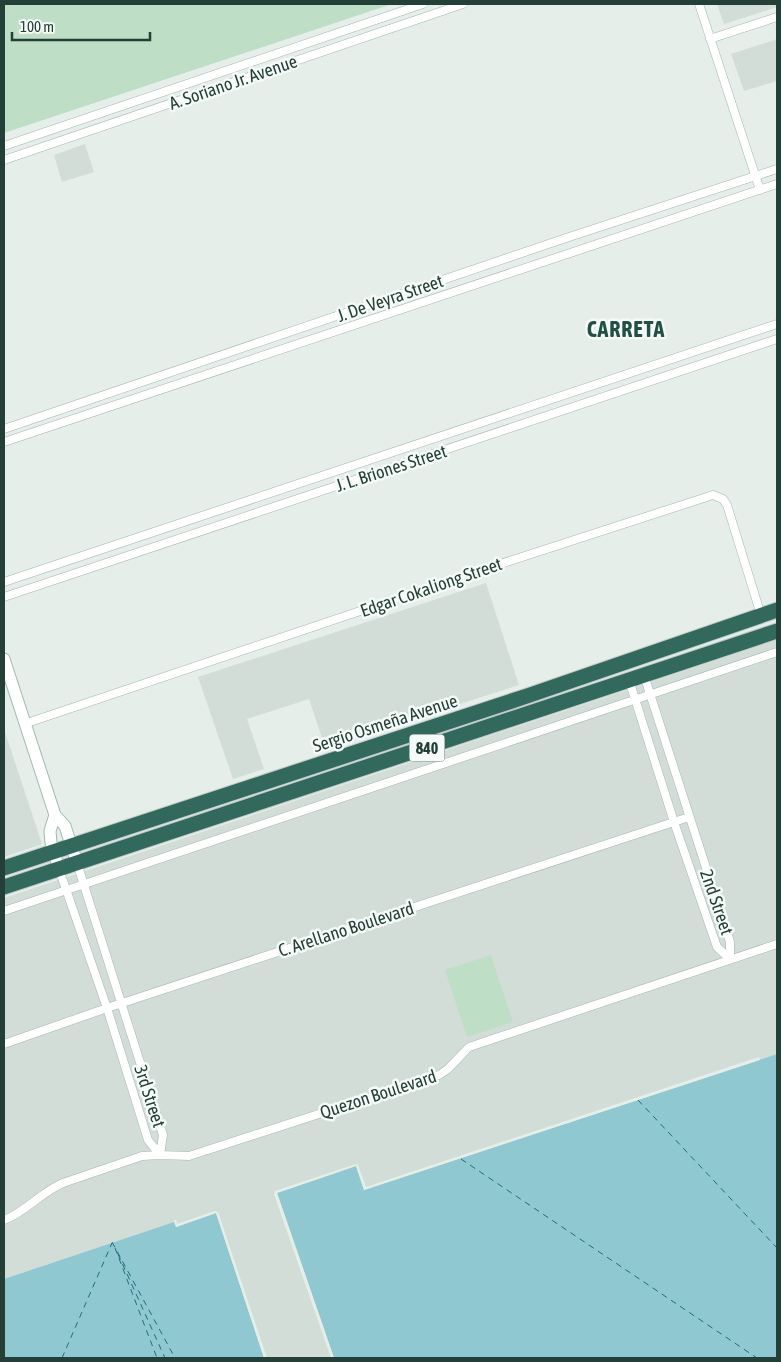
<svg xmlns="http://www.w3.org/2000/svg" width="781" height="1362" viewBox="0 0 781 1362" font-family="'Asap Condensed',sans-serif">
  <style>
    .built { fill: #d3ddd8 }
    .green { fill: #bfdec6 }
    .water { fill: #8fc8d0 }
    .pier { fill: #e5eee9 }
    .lines { fill: none; stroke-linecap: round; stroke-linejoin: round }
    .ferry { stroke: #206d7a; stroke-width: 1; stroke-dasharray: 6 5; stroke-linecap: butt }
    .street-casing { stroke: #a7b6b0; stroke-width: 9 }
    .secondary-casing { stroke: #a3b9b1; stroke-width: 13 }
    .highway-casing { stroke: #c2c9c7; stroke-width: 17 }
    .street { stroke: #fff; stroke-width: 8 }
    .secondary { stroke: #fff; stroke-width: 11 }
    .highway { stroke: #316a5d; stroke-width: 15 }
    .labels { text-anchor: middle; dominant-baseline: central; stroke-width: 5; stroke-linejoin: round; paint-order: stroke }
    .shield { fill: #f5faf8; stroke: #637771; stroke-width: 1 }
    .shield-label { font-size: 16px; font-weight: bold; fill: #243f37 }
    .street-label { font-size: 18px; fill: #243f37; stroke: #f5faf8 }
    .district-label { font-size: 22px; font-weight: bold; letter-spacing: 1px; fill: #215144; stroke: #f5faf8 }
  </style>
  <rect width="100%" height="100%" fill="#e5eee9"/>
  <path class="built" d="M 717,4 L 777,4 L 777,7 L 724,24 Z
    M 777,39 L 777,81 L 744,91 L 731,54 Z
    M 85,144 L 94,172 L 62,182 L 54,155 Z
    M 486,583 L 519,685 L 325,747 L 309,699 L 247,719 L 264,769 L 233,779 L 198,677 Z
    M 777,640 L 777,1054 L 364,1190 L 277,1193 L 334,1358 L 264,1358 L 216,1213 L 176,1227 L 174,1222 L 4,1279 L 4,898 Z
    M 4,729 L 42,844 L 4,857 Z"/>
  <path class="green" d="M 4,4 L 392,4 L 4,133 Z
    M 491,955 L 513,1022 L 467,1037 L 445,970 Z"/>
  <path class="water" d="M 777,1054 L 777,1358 L 334,1358 L 277,1193 L 356,1166 L 364,1190 Z
    M 216,1213 L 264,1358 L 4,1358 L 4,1279 L 174,1222 L 176,1227 Z"/>
  <path class="pier" d="M 759,1057 L 760,1060 L 364,1190 L 356,1166 L 277,1193 L 334,1358 L 331,1358 L 274,1194 L 275,1191 L 356,1164 L 358,1165 L 366,1187 Z
    M 215,1211 L 218,1212 L 267,1358 L 264,1358 L 216,1213 L 176,1227 L 174,1220 L 176,1220 L 177,1224 Z"/>
  <g class="lines">
    <path class="ferry" d="M 638,1100 L 777,1248
      M 461,1159 L 757,1358
      M 112,1242 L 175,1358
      M 115,1248 L 157,1358
      M 118,1254 L 165,1358
      M 62,1358 L 112,1243"/>
    <defs>
      <path id="street" d="M 699,4 L 760,190
        M 710,39 L 777,17
        M 4,146 L 423,4
        M 4,160 L 463,4
        M 4,429 L 566,238 L 777,169
        M 4,442 L 777,184
        M 4,582 L 777,324
        M 4,597 L 777,339
        M 644,675 L 730,942 L 730,959
        M 629,680 L 674,822 L 717,947 L 730,959
        M 24,724 L 491,567 L 713,495 L 723,499 L 727,505 L 761,615
        M 77,863 L 163,1135 L 160,1155
        M 59,869 L 107,1008 L 148,1140 L 160,1155
        M 4,911 L 777,652
        M 4,1044 L 107,1008 L 689,817
        M 4,1220 C 26,1212 41,1192 63,1183 L 142,1156 L 160,1155 L 189,1156 L 439,1075 L 448,1069 L 469,1047 L 777,944"/>
      <path id="secondary" d="M 4,659 L 55,815 L 65,826 L 77,863
        M 55,815 L 50,831 L 51,843 L 59,869"/>
      <path id="highway" d="M 4,868 L 527,696 L 777,610
        M 4,887 L 777,631"/>
    </defs>
    <use href="#street" class="street-casing"/>
    <use href="#secondary" class="secondary-casing"/>
    <use href="#highway" class="highway-casing"/>
    <use href="#street" class="street"/>
    <use href="#secondary" class="secondary"/>
    <use href="#highway" class="highway"/>
  </g>
  <g class="labels">
    <rect class="shield" x="409.5" y="734.5" width="35" height="27" rx="4"/>
    <g class="shield-label">
      <text x="427" y="748">840</text>
    </g>
    <g class="street-label">
      <text transform="translate(233 82) rotate(-19)">A. Soriano Jr. Avenue</text>
      <text transform="translate(390 298) rotate(-19)">J. De Veyra Street</text>
      <text transform="translate(391 468) rotate(-18)">J. L. Briones Street</text>
      <text transform="translate(431 587) rotate(-19)">Edgar Cokaliong Street</text>
      <text transform="translate(385 723) rotate(-18)">Sergio Osmeña Avenue</text>
      <text transform="translate(717 902) rotate(71)">2nd Street</text>
      <text transform="translate(346 929) rotate(-18)">C. Arellano Boulevard</text>
      <text transform="translate(378 1094) rotate(-18)">Quezon Boulevard</text>
      <text transform="translate(150 1096) rotate(72)">3rd Street</text>
    </g>
    <g class="district-label">
      <text x="626" y="329">CARRETA</text>
    </g>
  </g>
  <rect width="781" height="1362" fill="none" stroke="#243f37" stroke-width="10"/>
  <path d="M12 32v8h138v-8" fill="none" stroke="#243f37" stroke-width="2.5"/>
  <text x="20" y="32" font-size="15" fill="#243f37" stroke="#f5faf8" stroke-width="4" paint-order="stroke">100 m</text>
</svg>
